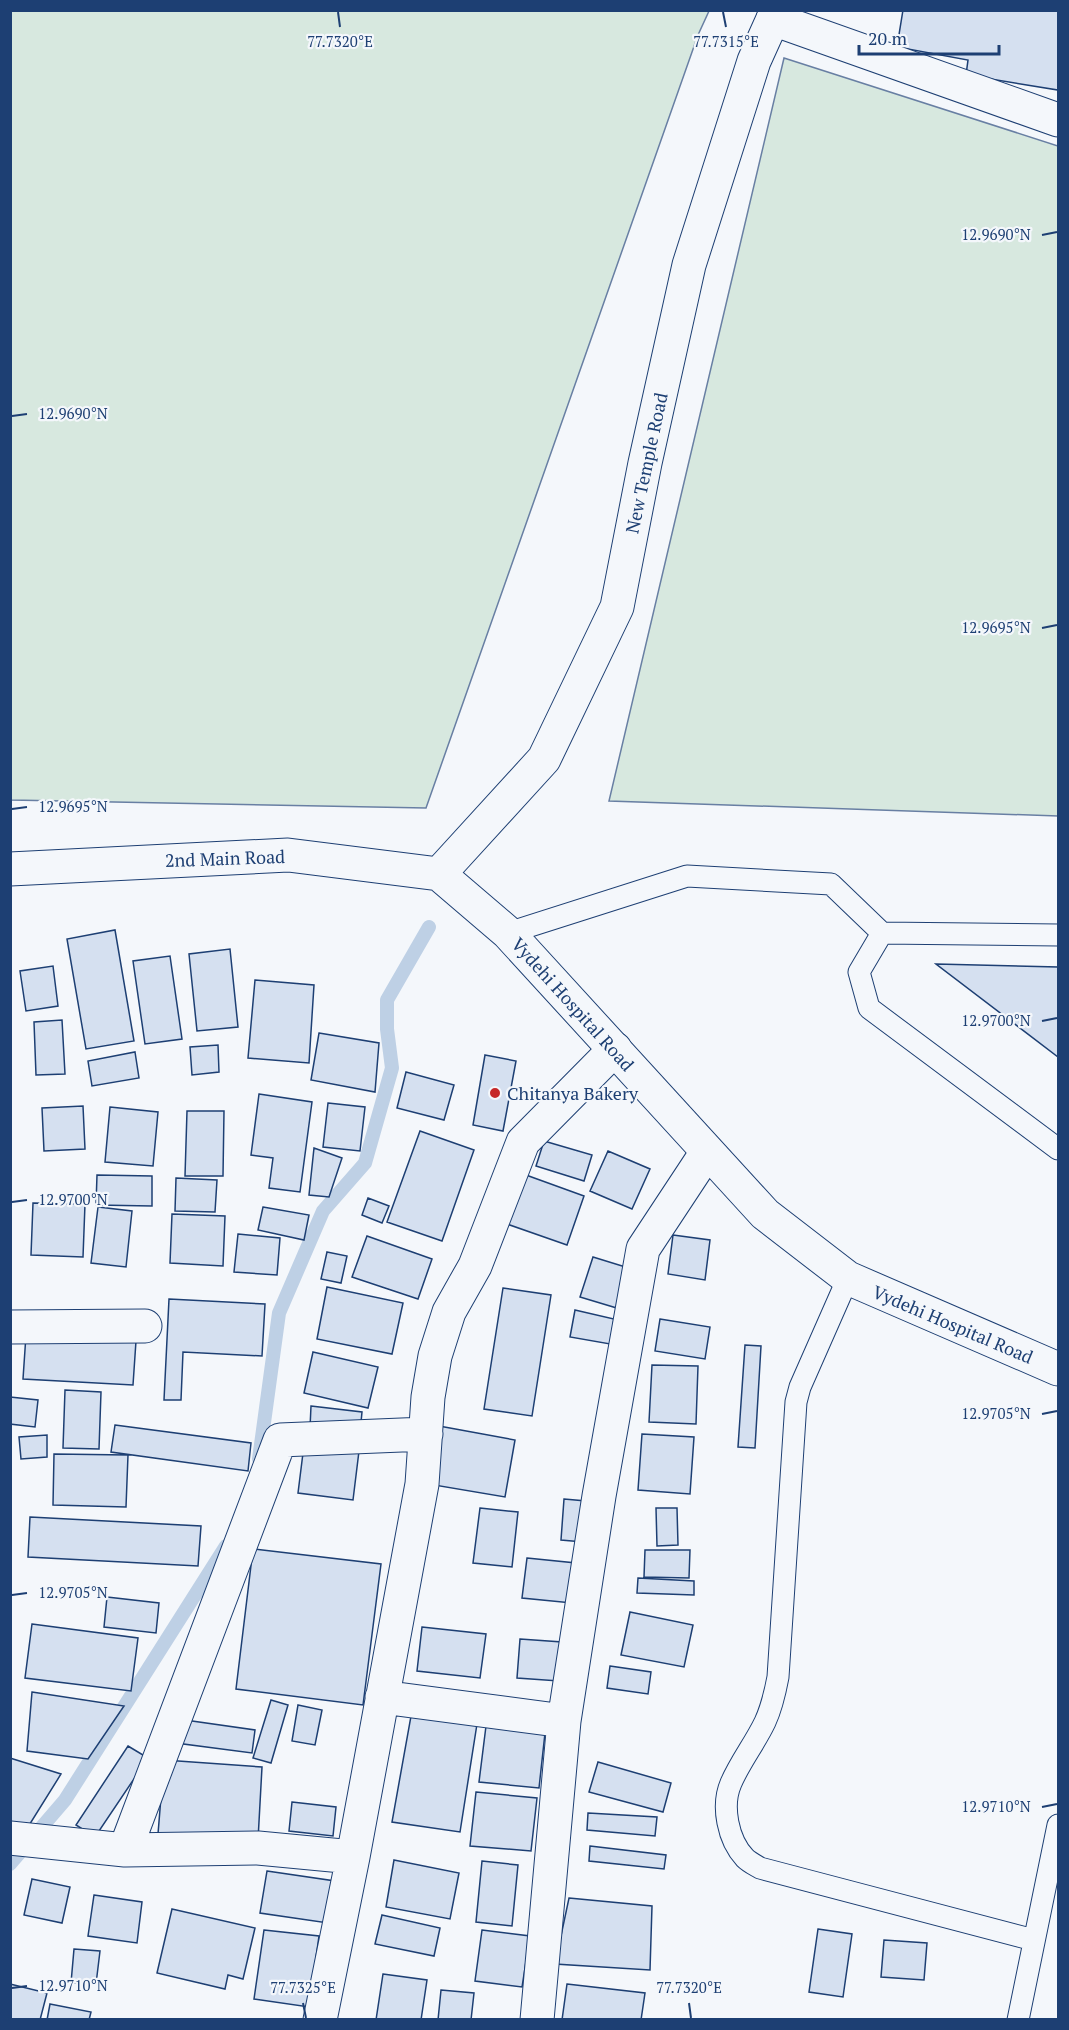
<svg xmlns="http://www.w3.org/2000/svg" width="1069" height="2030" viewBox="0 0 1069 2030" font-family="'PT Serif',serif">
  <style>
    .green { fill: #d7e8df; stroke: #687fa3; stroke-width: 1.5 }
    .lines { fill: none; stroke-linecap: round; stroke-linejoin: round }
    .stream { stroke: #bed0e5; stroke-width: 14 }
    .building { fill: #d5e0f0; stroke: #1d3f73; stroke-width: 1.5 }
    .service-casing { stroke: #1d3f73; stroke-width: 23 }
    .minor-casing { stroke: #1d3f73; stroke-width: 35 }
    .tertiary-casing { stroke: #1d3f73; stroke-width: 35 }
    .service { stroke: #f4f7fb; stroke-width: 21 }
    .minor { stroke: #f4f7fb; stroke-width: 33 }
    .tertiary { stroke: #f4f7fb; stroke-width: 33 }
    .ticks { fill: none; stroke: #1d3f73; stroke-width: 2 }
    .poi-dot { fill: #c62828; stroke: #f4f7fb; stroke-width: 2 }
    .labels { text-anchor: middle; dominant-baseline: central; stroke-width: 4.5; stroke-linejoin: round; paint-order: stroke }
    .street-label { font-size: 18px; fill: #1d3f73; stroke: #f4f7fb }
    .poi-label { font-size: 18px; fill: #1d3f73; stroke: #f4f7fb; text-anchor: start }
    .ticks-label { font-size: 15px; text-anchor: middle; fill: #1d3f73; stroke: #f4f7fb; stroke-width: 4.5; stroke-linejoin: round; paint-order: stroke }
  </style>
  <rect width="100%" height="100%" fill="#f4f7fb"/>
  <path class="green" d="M 11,10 L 709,11 L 698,35 L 426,808 L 11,800 Z
    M 784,58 L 1058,146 L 1058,816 L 609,801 Z"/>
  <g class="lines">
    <path class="stream" d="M 259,1459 L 279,1313 L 323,1211 L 365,1163 L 392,1068 L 387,1029 L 387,1000 L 429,927
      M 10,1864 L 65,1800 L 226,1546"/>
  </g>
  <path class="building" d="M 903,10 L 1058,10 L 1058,90 L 966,75 L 968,60 L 897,47 Z
    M 115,930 L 134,1041 L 86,1049 L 67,939 Z
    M 230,949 L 238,1027 L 197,1031 L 189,954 Z
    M 170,956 L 182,1039 L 145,1044 L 133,961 Z
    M 936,964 L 1058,967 L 1058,1057 Z
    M 53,966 L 58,1006 L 26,1011 L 20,971 Z
    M 255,980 L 314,985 L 309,1063 L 248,1058 Z
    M 62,1020 L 65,1074 L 36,1075 L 34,1022 Z
    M 319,1033 L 379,1043 L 375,1092 L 311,1080 Z
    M 218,1045 L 219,1072 L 192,1075 L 190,1047 Z
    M 135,1052 L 139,1078 L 92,1086 L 88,1061 Z
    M 485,1055 L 516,1061 L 503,1131 L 473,1125 Z
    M 406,1072 L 454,1085 L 444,1120 L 397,1108 Z
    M 259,1094 L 312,1102 L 300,1192 L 269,1188 L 273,1158 L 251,1155 Z
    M 328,1103 L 365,1107 L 360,1151 L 323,1147 Z
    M 83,1106 L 85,1149 L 44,1151 L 42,1108 Z
    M 110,1107 L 158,1112 L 153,1166 L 105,1162 Z
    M 187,1111 L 224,1111 L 223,1176 L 185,1176 Z
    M 420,1131 L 474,1150 L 442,1241 L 387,1222 Z
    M 544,1141 L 592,1155 L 584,1181 L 536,1166 Z
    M 314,1148 L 342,1158 L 329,1197 L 309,1195 Z
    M 608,1151 L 650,1169 L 632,1209 L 590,1191 Z
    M 97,1175 L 152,1176 L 152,1206 L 96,1205 Z
    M 526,1175 L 584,1196 L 567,1245 L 507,1224 Z
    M 176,1178 L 217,1180 L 215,1212 L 175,1211 Z
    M 368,1198 L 389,1206 L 382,1223 L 362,1215 Z
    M 33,1203 L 85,1204 L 83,1257 L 31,1255 Z
    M 98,1207 L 132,1211 L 126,1267 L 91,1263 Z
    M 263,1207 L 309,1215 L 304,1240 L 258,1230 Z
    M 172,1214 L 225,1216 L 223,1266 L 170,1263 Z
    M 238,1234 L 280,1238 L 277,1275 L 234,1272 Z
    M 673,1235 L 710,1240 L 705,1280 L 668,1274 Z
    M 367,1236 L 432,1259 L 418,1299 L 352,1277 Z
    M 327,1252 L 347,1256 L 341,1283 L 321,1279 Z
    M 593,1257 L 632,1269 L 620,1309 L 580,1297 Z
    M 327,1287 L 403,1303 L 392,1354 L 317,1339 Z
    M 503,1288 L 551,1295 L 532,1416 L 484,1409 Z
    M 169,1299 L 265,1304 L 262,1356 L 183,1352 L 181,1400 L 164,1400 Z
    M 575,1310 L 614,1319 L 610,1344 L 570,1337 Z
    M 660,1319 L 710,1327 L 705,1359 L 655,1351 Z
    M 26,1335 L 136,1341 L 133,1385 L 23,1379 Z
    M 745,1345 L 761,1346 L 755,1448 L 738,1447 Z
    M 313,1352 L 378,1367 L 368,1408 L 304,1393 Z
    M 652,1365 L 698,1366 L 696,1424 L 649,1422 Z
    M 65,1390 L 101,1392 L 99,1449 L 63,1448 Z
    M 10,1397 L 38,1400 L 35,1427 L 10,1424 Z
    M 311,1406 L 362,1412 L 360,1433 L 310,1428 Z
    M 115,1425 L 251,1443 L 248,1471 L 111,1452 Z
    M 439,1426 L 515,1440 L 505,1497 L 428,1484 Z
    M 642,1434 L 694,1437 L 690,1494 L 638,1490 Z
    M 47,1435 L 47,1457 L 21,1459 L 19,1437 Z
    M 304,1445 L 359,1451 L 353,1500 L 298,1493 Z
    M 54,1454 L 128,1455 L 126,1507 L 53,1505 Z
    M 564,1499 L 586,1501 L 583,1542 L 561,1540 Z
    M 480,1508 L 518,1512 L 512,1567 L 473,1563 Z
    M 656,1508 L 677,1508 L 678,1545 L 657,1546 Z
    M 30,1517 L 201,1526 L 198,1566 L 28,1557 Z
    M 253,1549 L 381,1564 L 363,1705 L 236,1689 Z
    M 645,1550 L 690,1550 L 689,1578 L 644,1577 Z
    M 527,1558 L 576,1563 L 572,1603 L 522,1598 Z
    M 638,1578 L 694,1581 L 694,1595 L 637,1593 Z
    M 107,1597 L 159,1603 L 156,1633 L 104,1627 Z
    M 630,1612 L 693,1625 L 684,1667 L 621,1655 Z
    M 32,1624 L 138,1638 L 131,1691 L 25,1678 Z
    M 422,1627 L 486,1634 L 480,1678 L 417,1671 Z
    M 520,1639 L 562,1642 L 559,1681 L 517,1678 Z
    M 610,1666 L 651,1672 L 648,1694 L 607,1688 Z
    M 32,1692 L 124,1706 L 88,1759 L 27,1751 Z
    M 271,1700 L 288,1705 L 271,1763 L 253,1758 Z
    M 298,1705 L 322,1710 L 315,1745 L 292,1741 Z
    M 411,1716 L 477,1724 L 460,1832 L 392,1822 Z
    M 178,1719 L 255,1730 L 252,1753 L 176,1743 Z
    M 486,1726 L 545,1733 L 539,1788 L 479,1782 Z
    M 128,1746 L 148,1758 L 95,1837 L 76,1825 Z
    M 10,1758 L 61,1774 L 28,1827 L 10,1828 Z
    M 164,1760 L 262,1767 L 258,1840 L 158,1834 Z
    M 598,1762 L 671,1783 L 663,1812 L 589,1792 Z
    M 476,1792 L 537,1798 L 531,1851 L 470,1846 Z
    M 292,1802 L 336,1807 L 333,1836 L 289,1831 Z
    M 588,1813 L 657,1817 L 655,1836 L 587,1830 Z
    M 590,1846 L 666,1855 L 664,1869 L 589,1861 Z
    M 394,1860 L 459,1873 L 450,1919 L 386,1907 Z
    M 482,1861 L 518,1865 L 512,1926 L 476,1922 Z
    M 267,1871 L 335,1881 L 328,1923 L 260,1913 Z
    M 32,1879 L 70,1887 L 62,1923 L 24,1915 Z
    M 94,1895 L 142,1902 L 137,1943 L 88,1936 Z
    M 569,1898 L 652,1906 L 650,1970 L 555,1964 Z
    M 172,1909 L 255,1928 L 243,1979 L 228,1975 L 225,1989 L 157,1973 Z
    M 382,1915 L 440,1928 L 434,1956 L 375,1944 Z
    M 818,1929 L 852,1934 L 843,1997 L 809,1992 Z
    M 264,1930 L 319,1936 L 309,2007 L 254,1999 Z
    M 482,1930 L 530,1936 L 522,1987 L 475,1981 Z
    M 884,1940 L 927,1943 L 924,1980 L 881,1977 Z
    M 74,1949 L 100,1951 L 96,1984 L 71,1983 Z
    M 383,1974 L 427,1980 L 421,2020 L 376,2020 Z
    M 10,1984 L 47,1993 L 40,2020 L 10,2020 Z
    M 567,1984 L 645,1993 L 641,2020 L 562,2020 Z
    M 441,1990 L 474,1993 L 471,2020 L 438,2020 Z
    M 50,2004 L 91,2012 L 89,2020 L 47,2020 Z"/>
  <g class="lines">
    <defs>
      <path id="service" d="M 508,933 L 687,876 L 831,884 L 882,933
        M 1058,935 L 882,933 L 859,972 L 869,1008 L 1058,1149
        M 848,1278 L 800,1387 L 796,1402 L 778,1677 C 775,1693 772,1707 765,1722 C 755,1743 740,1762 731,1783 C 721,1806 728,1840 745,1858 C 749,1862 755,1865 760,1868 L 1034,1940
        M 1018,2020 L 1058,1825"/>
      <path id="minor" d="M 773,19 L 1058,120
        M 10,1327 L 145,1326
        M 382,1697 L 564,1721
        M 10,1838 L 125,1850 L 258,1848 L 353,1857
        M 125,1850 L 280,1440 L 426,1434
        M 320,2020 L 353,1857 L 422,1484 L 428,1397 L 435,1356 L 449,1312 L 475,1266 L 523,1142 L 615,1049
        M 537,2020 L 564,1721 L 599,1496 L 643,1249 L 707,1152"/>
      <path id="tertiary" d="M 10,869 L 288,855 L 439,874
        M 439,874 L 544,759 L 617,607 L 645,463 L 689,265 L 754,61 L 777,10
        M 439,874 L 508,933 L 765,1214 L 848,1278 L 1058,1369"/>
    </defs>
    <use href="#service" class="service-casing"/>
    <use href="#minor" class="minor-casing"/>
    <use href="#tertiary" class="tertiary-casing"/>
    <use href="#service" class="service"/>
    <use href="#minor" class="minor"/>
    <use href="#tertiary" class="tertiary"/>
  </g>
  <path class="ticks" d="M 338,12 L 340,27M 723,12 L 726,27M 1042,235 L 1057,232M 12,416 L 27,414M 1042,628 L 1057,625M 12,809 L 27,807M 1042,1021 L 1057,1018M 12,1202 L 27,1200M 1042,1414 L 1057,1411M 12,1595 L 27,1593M 1042,1807 L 1057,1804M 12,1988 L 27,1986M 303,2003 L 306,2018M 689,2003 L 691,2018"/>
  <circle class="poi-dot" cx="495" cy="1093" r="6"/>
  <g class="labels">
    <g class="street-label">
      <text transform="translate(646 463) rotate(-78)">New Temple Road</text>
      <text transform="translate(225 858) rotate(-2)">2nd Main Road</text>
      <text transform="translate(573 1004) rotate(48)">Vydehi Hospital Road</text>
      <text transform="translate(953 1324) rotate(23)">Vydehi Hospital Road</text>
    </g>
    <g class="poi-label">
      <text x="507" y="1093">Chitanya Bakery</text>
    </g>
  </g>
  <g class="ticks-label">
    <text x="726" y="47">77.7315°E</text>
    <text x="340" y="47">77.7320°E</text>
    <text x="996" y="240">12.9690°N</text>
    <text x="73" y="419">12.9690°N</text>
    <text x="996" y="633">12.9695°N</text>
    <text x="73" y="812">12.9695°N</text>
    <text x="996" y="1026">12.9700°N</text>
    <text x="73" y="1205">12.9700°N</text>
    <text x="996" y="1419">12.9705°N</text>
    <text x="73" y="1598">12.9705°N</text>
    <text x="996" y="1812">12.9710°N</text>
    <text x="73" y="1991">12.9710°N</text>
    <text x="303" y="1993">77.7325°E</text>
    <text x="689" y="1993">77.7320°E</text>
  </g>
  <rect width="1069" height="2030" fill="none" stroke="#1d3f73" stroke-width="24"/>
  <path d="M859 45v9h140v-9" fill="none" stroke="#1d3f73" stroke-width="3"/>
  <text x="868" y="45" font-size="18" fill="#1d3f73" stroke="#f4f7fb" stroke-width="4.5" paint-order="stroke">20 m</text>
</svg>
